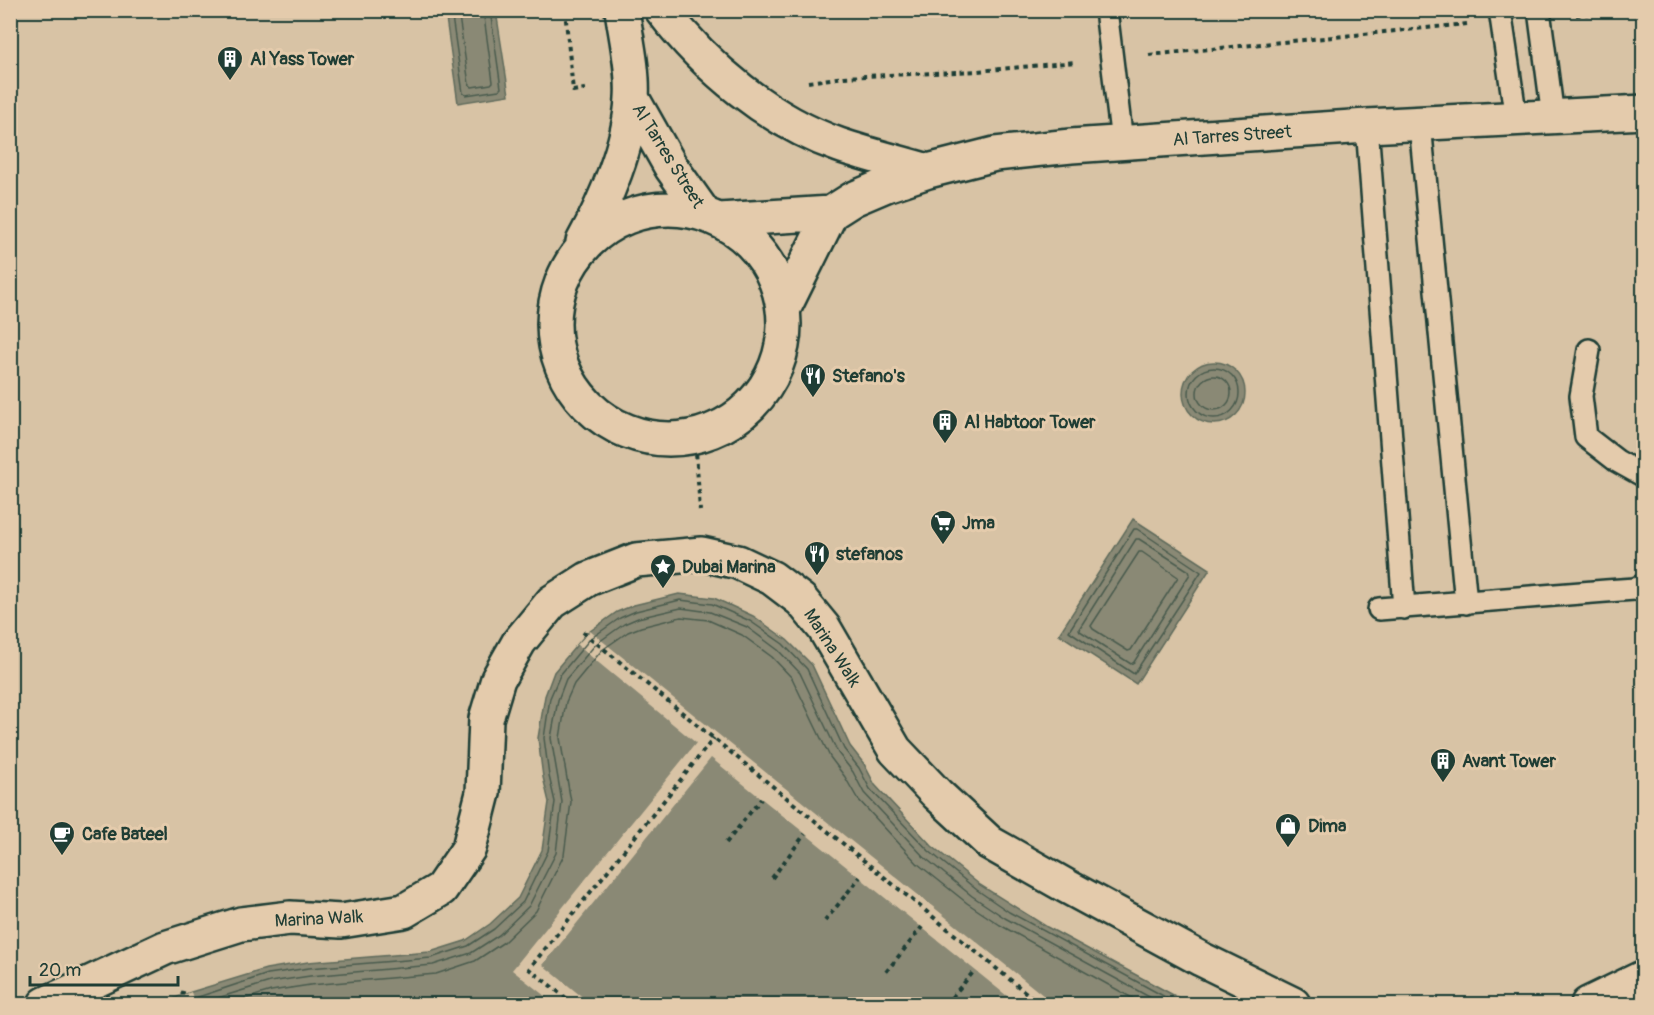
<svg xmlns="http://www.w3.org/2000/svg" width="1654" height="1015" viewBox="0 0 1654 1015" font-family="Pangolin,sans-serif">
  <style>
    .water { fill: #8a8975; stroke: #5f6b5b; stroke-width: 1.5 }
    .pier { fill: #d8c3a5 }
    .lines { fill: none; stroke-linecap: round; stroke-linejoin: round }
    .shore { stroke: #4a5b4e; stroke-width: 1.5 }
    .lane-casing { stroke: #1f3d34; stroke-width: 26 }
    .street-casing { stroke: #1f3d34; stroke-width: 38 }
    .path { stroke: #1f3d34; stroke-width: 4; stroke-dasharray: 4.5 4.5; stroke-linecap: butt }
    .lane { stroke: #e4cbac; stroke-width: 21 }
    .street { stroke: #e4cbac; stroke-width: 33 }
    .labels { text-anchor: middle; dominant-baseline: central; stroke-width: 6; stroke-linejoin: round; paint-order: stroke }
    .poi-label { font-size: 18px; font-weight: bold; fill: #1f3d34; stroke: #e4cbac; text-anchor: start }
    .street-label { font-size: 18px; fill: #1f3d34; stroke: #e4cbac }
  </style>
  <rect width="100%" height="100%" fill="#d8c3a5"/>
  <filter id="ink" filterUnits="userSpaceOnUse"><feTurbulence type="fractalNoise" baseFrequency=".0167" numOctaves="2"/><feDisplacementMap in="SourceGraphic" scale="12" xChannelSelector="R" yChannelSelector="G"/><feConvolveMatrix kernelMatrix="1 2 1 2 8 2 1 2 1" color-interpolation-filters="sRGB"/></filter>
  <g filter="url(#ink)">
    <path class="water" d="M 445,11 L 496,11 L 509,95 L 458,103 Z
      M1183 393a31 31 0 1 1 62 0a31 31 0 1 1-62 0Z
      M 1133,519 L 1210,569 L 1136,684 L 1059,634 Z
      M 679,594 L 714,598 L 753,616 L 787,640 L 812,665 L 850,746 L 864,764 L 875,785 L 932,846 L 980,885 L 1047,927 L 1190,1004 L 160,1004 L 191,992 L 266,969 L 308,962 L 430,952 L 465,941 L 490,924 L 518,898 L 542,850 L 549,802 L 543,777 L 538,738 L 545,696 L 554,672 L 586,634 L 617,612 L 634,605 Z"/>
    <path class="pier" d="M 590,631 L 713,730 L 1054,1004 L 1017,1004 L 711,758 L 543,965 L 591,1004 L 555,1004 L 512,970 L 696,743 L 577,645 Z
      M 191,992 L 195,1004 L 174,1004 L 173,1000 Z"/>
    <g class="lines">
      <path class="shore" d="M 451,10 L 463,93 L 466,95 L 499,90 L 501,88 L 490,10
        M 458,10 L 469,84 L 472,87 L 491,84 L 493,82 L 483,10
        M1189 393a25 25 0 1 1 50 0a25 25 0 1 1-50 0Z
        M1197 393a17 17 0 1 1 34 0a17 17 0 1 1-34 0Z
        M 1134,529 L 1137,529 L 1201,572 L 1134,674 L 1069,631 Z
        M 1136,539 L 1139,539 L 1189,571 L 1190,574 L 1134,662 L 1131,664 L 1080,631 L 1079,629 Z
        M 1139,552 L 1142,552 L 1178,577 L 1131,650 L 1128,651 L 1093,629 L 1091,626 Z
        M 177,1004 L 268,974 L 309,968 L 431,958 L 468,946 L 494,929 L 523,902 L 548,851 L 555,802 L 549,776 L 544,738 L 550,698 L 560,675 L 590,639 L 620,618 L 636,611 L 680,600 L 712,604 L 750,621 L 783,644 L 807,669 L 844,749 L 859,768 L 870,789 L 929,851 L 977,890 L 1009,912 L 1178,1004
        M 198,1004 L 270,982 L 310,976 L 433,965 L 471,953 L 499,935 L 529,906 L 556,853 L 562,802 L 551,738 L 558,700 L 566,679 L 596,644 L 624,624 L 638,618 L 681,608 L 710,612 L 747,627 L 778,650 L 800,673 L 838,753 L 853,772 L 864,793 L 924,857 L 972,896 L 1005,918 L 1162,1004
        M 228,1004 L 271,991 L 310,985 L 436,974 L 475,961 L 504,942 L 536,911 L 564,855 L 571,802 L 560,738 L 566,702 L 574,684 L 602,650 L 628,632 L 641,627 L 681,617 L 708,620 L 742,635 L 772,657 L 792,678 L 830,757 L 845,777 L 857,798 L 918,864 L 967,903 L 1000,925 L 1143,1004"/>
      <defs>
        <path id="lane" d="M 1106,10 L 1122,142
          M 1500,10 L 1516,119
          M 1539,10 L 1553,117
          M 1420,124 L 1466,603
          M 1367,126 L 1404,608
          M 1589,350 L 1581,396 L 1586,437 L 1617,461 L 1644,476
          M 1379,609 L 1606,591 L 1635,589 L 1644,585"/>
        <path id="street" d="M 662,10 C 706,68 770,121 839,145 C 868,155 898,162 928,171
          M 632,98 L 671,167 L 705,215
          M554 324a115 115 0 1 1 230 0a115 115 0 1 1-230 0Z
          M 719,220 L 831,213 L 853,199 L 886,185 L 928,171 L 995,154 L 1071,146 L 1367,126 L 1644,112
          M 583,242 C 605,202 630,144 632,98 C 634,72 626,37 622,10
          M 783,310 L 831,213
          M 45,1004 L 165,948 L 241,924 L 290,918 L 341,921 L 404,911 L 441,889 L 469,848 L 483,793 L 486,719 L 498,679 L 519,642 L 552,602 L 588,579 L 636,560 L 702,554 L 738,562 L 772,578 L 801,600 L 824,628 L 895,750 L 937,794 L 990,843 L 1066,886 L 1201,959 L 1293,1004
          M 1588,1004 L 1644,977"/>
      </defs>
      <use href="#lane" class="lane-casing"/>
      <use href="#street" class="street-casing"/>
      <path class="path" d="M 565,10 L 573,91 L 590,88
        M 1576,15 L 1626,10
        M 1149,55 L 1467,24
        M 808,82 L 844,77 L 978,71 L 1076,62
        M 695,436 L 700,511
        M 583,632 L 1040,1004
        M 726,843 L 761,799
        M 772,878 L 805,834
        M 825,921 L 860,877
        M 886,972 L 922,927
        M 180,1004 L 184,988
        M 574,1004 L 529,969 L 714,738
        M 946,1004 L 975,970"/>
      <use href="#lane" class="lane"/>
      <use href="#street" class="street"/>
    </g>
  </g>
  <defs>
    <symbol id="building-pin" viewBox="-11 -11 22 30"><path d="M0 17L-7.5 6A9.5 9.5 0 1 1 7.5 6Z" fill="#1f3d34" stroke="#e4cbac"/><path d="M-4-6H4V6H1V3H-1V6H-4ZM-2.5-4.3h1.7v1.8h-1.7ZM.8-4.3h1.7v1.8H.8ZM-2.5-1h1.7V.8h-1.7ZM.8-1h1.7V.8H.8Z" fill="#fff"/></symbol>
    <symbol id="restaurant-pin" viewBox="-11 -11 22 30"><path d="M0 17L-7.5 6A9.5 9.5 0 1 1 7.5 6Z" fill="#1f3d34" stroke="#e4cbac"/><path d="M-5-6h1v4h1v-4h1v4h1v-4h1v5L-1.5 .5V6h-2V.5L-5-1ZM5-6V6H3V1.5H1.5Q1.5-4 5-6Z" fill="#fff"/></symbol>
    <symbol id="supermarket-pin" viewBox="-11 -11 22 30"><path d="M0 17L-7.5 6A9.5 9.5 0 1 1 7.5 6Z" fill="#1f3d34" stroke="#e4cbac"/><path d="M-6-5.5h2.5l.6 2H6L4.5 2H-2.5L-4.4-4H-6ZM-1.5 3.2a1.3 1.3 0 1 0 .1 0ZM3 3.2a1.3 1.3 0 1 0 .1 0Z" fill="#fff"/></symbol>
    <symbol id="sight-pin" viewBox="-11 -11 22 30"><path d="M0 17L-7.5 6A9.5 9.5 0 1 1 7.5 6Z" fill="#1f3d34" stroke="#e4cbac"/><path d="M0-6L1.8-2.2L6-1.7L2.9 1.2L3.7 5.4L0 3.3L-3.7 5.4L-2.9 1.2L-6-1.7L-1.8-2.2Z" fill="#fff"/></symbol>
    <symbol id="shop-pin" viewBox="-11 -11 22 30"><path d="M0 17L-7.5 6A9.5 9.5 0 1 1 7.5 6Z" fill="#1f3d34" stroke="#e4cbac"/><path d="M-5-2.5h2.3a2.7 3.5 0 0 1 5.4 0H5L5.5 6h-11ZM-1.5-2.5h3a1.5 2.3 0 0 0-3 0Z" fill="#fff"/></symbol>
    <symbol id="cafe-pin" viewBox="-11 -11 22 30"><path d="M0 17L-7.5 6A9.5 9.5 0 1 1 7.5 6Z" fill="#1f3d34" stroke="#e4cbac"/><path d="M-5.5-4.5H6V0H3Q3 3.5 0 3.5H-2.5Q-5.5 3.5-5.5 0ZM3-3.2v2h1.7v-2ZM-6 4.5H4V6H-6Z" fill="#fff"/></symbol>
  </defs>
  <g fill-rule="evenodd">
    <use href="#building-pin" x="215" y="44" width="30" height="40"/>
    <use href="#restaurant-pin" x="798" y="361" width="30" height="40"/>
    <use href="#building-pin" x="930" y="407" width="30" height="40"/>
    <use href="#supermarket-pin" x="928" y="508" width="30" height="40"/>
    <use href="#restaurant-pin" x="802" y="539" width="30" height="40"/>
    <use href="#sight-pin" x="648" y="552" width="30" height="40"/>
    <use href="#building-pin" x="1428" y="746" width="30" height="40"/>
    <use href="#shop-pin" x="1273" y="811" width="30" height="40"/>
    <use href="#cafe-pin" x="47" y="819" width="30" height="40"/>
  </g>
  <g class="labels">
    <g class="poi-label">
      <text x="250" y="59">Al Yass Tower</text>
      <text x="832" y="376">Stefano's</text>
      <text x="964" y="422">Al Habtoor Tower</text>
      <text x="962" y="523">Jma</text>
      <text x="836" y="554">stefanos</text>
      <text x="682" y="567">Dubai Marina</text>
      <text x="1462" y="761">Avant Tower</text>
      <text x="1308" y="826">Dima</text>
      <text x="82" y="834">Cafe Bateel</text>
    </g>
    <g class="street-label">
      <text transform="translate(1232 136) rotate(-4)">Al Tarres Street</text>
      <text transform="translate(668 156) rotate(58)">Al Tarres Street</text>
      <text transform="translate(832 648) rotate(57)">Marina Walk</text>
      <text transform="translate(319 919) rotate(-3)">Marina Walk</text>
    </g>
  </g>
  <rect width="1654" height="1015" fill="none" stroke="#e4cbac" stroke-width="36"/>
  <rect x="18" y="18" width="1618" height="979" fill="none" stroke="#1f3d34" stroke-width="2" filter="url(#ink)"/>
  <path d="M30 976v9h148v-9" fill="none" stroke="#1f3d34" stroke-width="3"/>
  <text x="39" y="976" font-size="18" fill="#1f3d34" stroke="#e4cbac" stroke-width="4.5" paint-order="stroke">20 m</text>
</svg>
